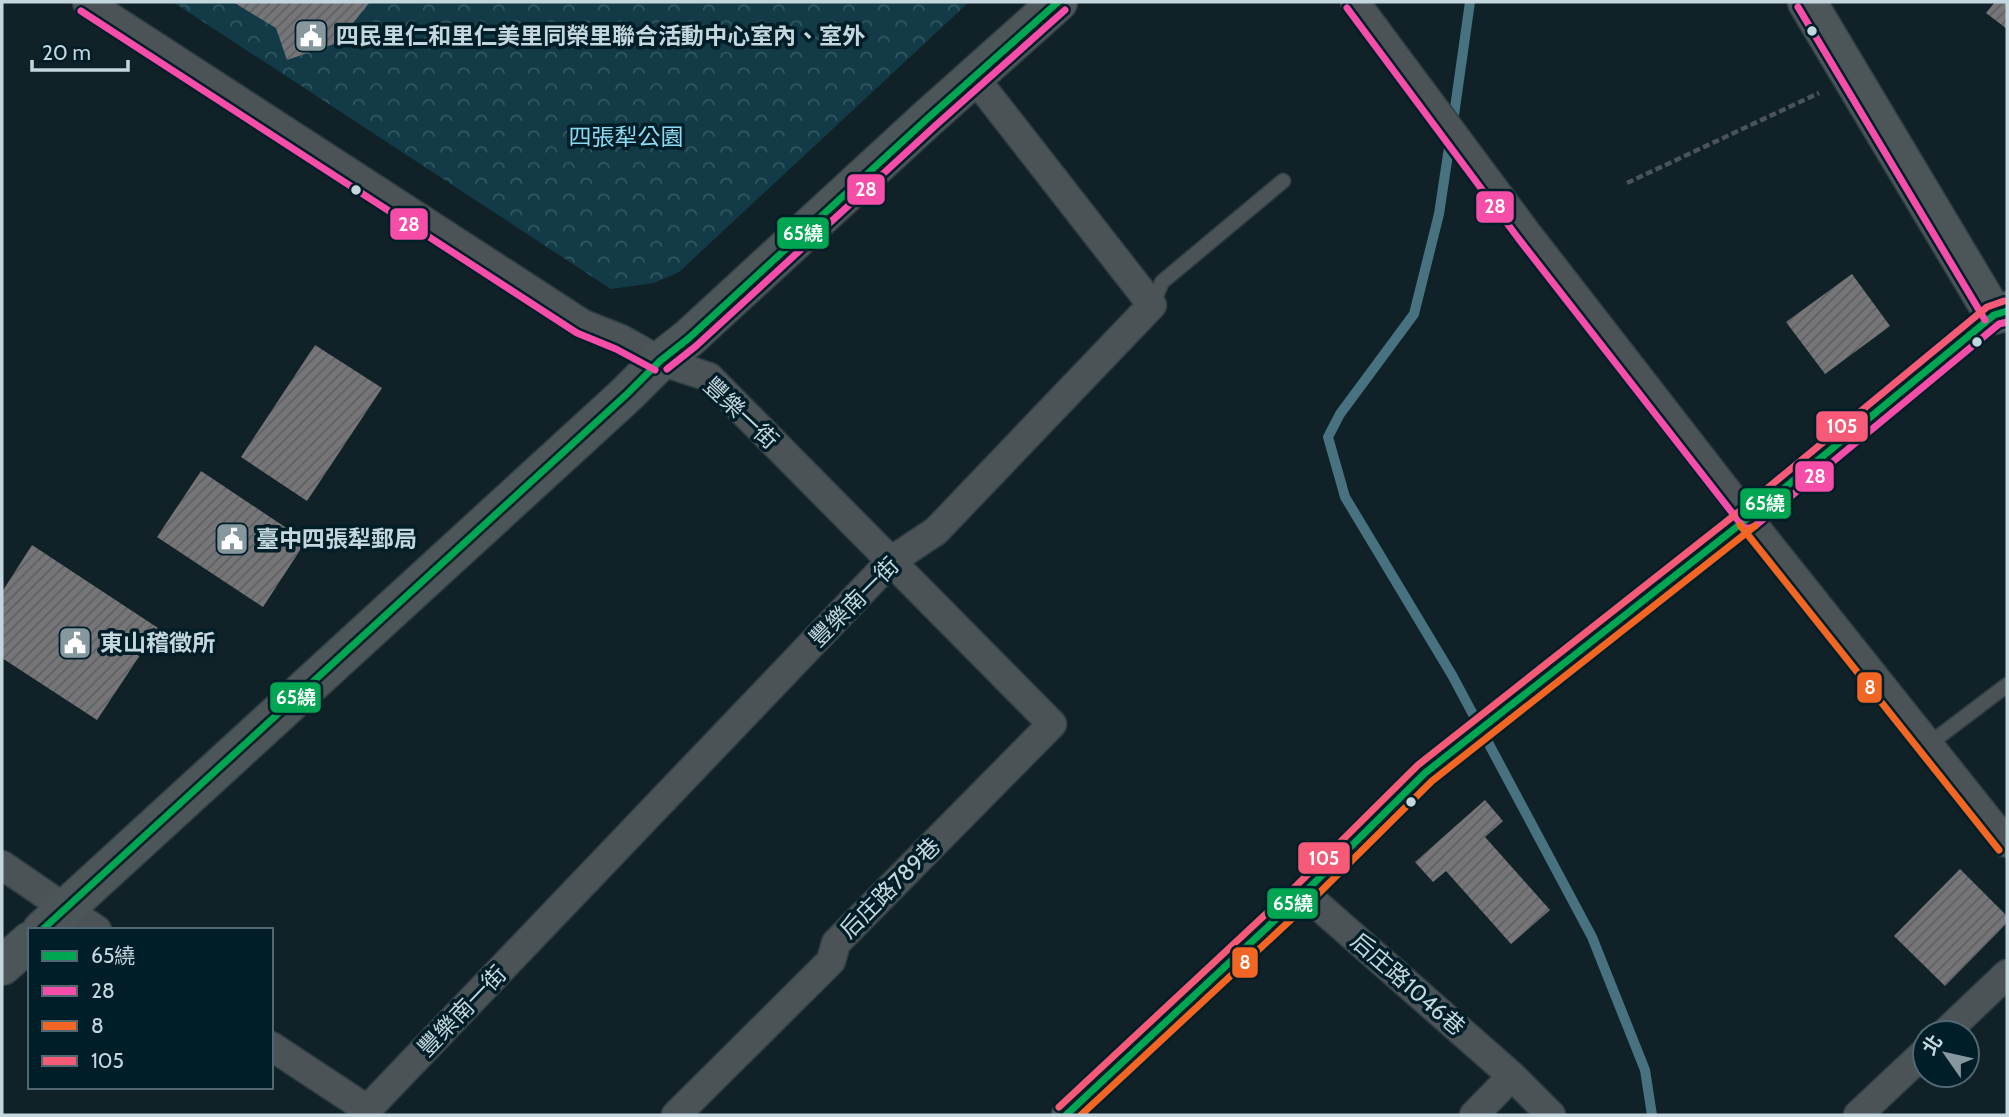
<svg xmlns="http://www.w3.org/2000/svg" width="2009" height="1117" viewBox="0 0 2009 1117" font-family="Cabin,'Noto Sans TC',sans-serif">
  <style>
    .park { fill: url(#park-crowns) }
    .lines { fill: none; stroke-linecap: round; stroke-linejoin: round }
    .stream { stroke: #497280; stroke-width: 10 }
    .building { fill: url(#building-hatch) }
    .lane-casing { stroke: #2f3e43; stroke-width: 17 }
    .street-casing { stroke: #2f3e43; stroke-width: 31 }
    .secondary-casing { stroke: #2f3e43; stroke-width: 41 }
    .path { stroke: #4a5357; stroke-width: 4.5; stroke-dasharray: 7 3.5; stroke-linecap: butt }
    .lane { stroke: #4b5356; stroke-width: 14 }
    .street { stroke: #4b5356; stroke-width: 28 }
    .secondary { stroke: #4c5558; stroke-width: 38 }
    .bus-1-casing { stroke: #001e28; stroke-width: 12 }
    .bus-2-casing { stroke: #001e28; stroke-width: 12 }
    .bus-3-casing { stroke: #001e28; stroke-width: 12 }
    .bus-4-casing { stroke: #001e28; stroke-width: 12 }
    .bus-1 { stroke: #00a651; stroke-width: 7 }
    .bus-2 { stroke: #f54da8; stroke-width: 7 }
    .bus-3 { stroke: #f26522; stroke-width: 7 }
    .bus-4 { stroke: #f75a77; stroke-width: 7 }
    .bus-dot { fill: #c5d7de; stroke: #001e28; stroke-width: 2.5 }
    .labels { text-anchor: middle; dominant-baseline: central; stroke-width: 7; stroke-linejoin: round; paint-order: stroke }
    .poi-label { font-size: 23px; font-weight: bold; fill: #c5d7de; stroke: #001e28; text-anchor: start }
    .park-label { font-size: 23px; fill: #8ddaf3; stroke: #001e28 }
    .street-label { font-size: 23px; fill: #c5d7de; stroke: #001e28 }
    .line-badge { stroke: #001e28; stroke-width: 2.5 }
    .badge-label { font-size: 19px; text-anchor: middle; font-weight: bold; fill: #fff }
  </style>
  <defs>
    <pattern id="park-crowns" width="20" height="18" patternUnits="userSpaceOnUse" patternTransform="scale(1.75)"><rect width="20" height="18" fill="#123b47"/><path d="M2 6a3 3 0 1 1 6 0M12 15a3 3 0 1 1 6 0" fill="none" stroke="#335761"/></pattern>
    <pattern id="building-hatch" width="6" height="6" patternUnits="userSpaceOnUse" patternTransform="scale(1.75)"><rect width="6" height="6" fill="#767678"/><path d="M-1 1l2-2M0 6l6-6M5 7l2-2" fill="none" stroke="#5e6063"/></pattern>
  </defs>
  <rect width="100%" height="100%" fill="#102228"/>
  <path class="park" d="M 173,2 L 969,2 L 679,272 L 654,283 L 611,289 Z"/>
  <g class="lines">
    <path class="stream" d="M 1453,122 L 1470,2
      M 1450,141 L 1439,214 L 1414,314 L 1340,414 L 1328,437 L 1345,497 L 1452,675 L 1592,937 L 1645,1070 L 1652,1115"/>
  </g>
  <path class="building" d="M 233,2 L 369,2 L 369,3 L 337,43 L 287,60 L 276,28 Z
    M 1995,2 L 2007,2 L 2007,29 L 1986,13 Z
    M 1852,274 L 1890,326 L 1825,374 L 1786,322 Z
    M 315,345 L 382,388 L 307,501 L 241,457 Z
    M 201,471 L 306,541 L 263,607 L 157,537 Z
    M 32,545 L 158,628 L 97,720 L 2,658 L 2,592 Z
    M 1485,800 L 1503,821 L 1485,837 L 1550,910 L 1511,944 L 1446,871 L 1433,882 L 1415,862 Z
    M 1960,869 L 2007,916 L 2007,923 L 1945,986 L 1894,936 Z"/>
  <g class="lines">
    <defs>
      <path id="lane" d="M 1152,305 L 1162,282 L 1283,181
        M 1929,744 L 2007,685"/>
      <path id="street" d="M 87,2 L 583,324 L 621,339 L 660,361 L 709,377 L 1052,724 L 836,943 L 831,961 L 676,1115
        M 1355,2 L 1526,232 L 1748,518 L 2007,843
        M 2,865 L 97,930
        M 1304,893 L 1512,1076 L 1551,1115
        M 1945,1033 L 2007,974
        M 271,1046 L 368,1110
        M 362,1115 L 891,561 L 936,531 L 1152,305 L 974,77
        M 1066,1115 L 1304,893 L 1425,773 L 1748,518 L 1994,315
        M 1474,1115 L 1512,1076
        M 1858,1115 L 1925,1052"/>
      <path id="secondary" d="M 1807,2 L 1994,315 L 2007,311
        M 42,930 L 627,394 L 660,361 L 689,338 L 928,118 L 1058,2
        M 2,966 L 30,941"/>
    </defs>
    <use href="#lane" class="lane-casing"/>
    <use href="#street" class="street-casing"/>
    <use href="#secondary" class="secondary-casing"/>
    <path class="path" d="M 1627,183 L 1819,93"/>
    <use href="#lane" class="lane"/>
    <use href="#street" class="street"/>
    <use href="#secondary" class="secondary"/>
    <defs>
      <path id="bus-1" d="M 42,930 L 627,394 L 660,361 L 689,338 L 928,118 L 1058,2
        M 1066,1115 L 1304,893 L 1425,773 L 1748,518 L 1994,315 L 2007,311"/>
      <path id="bus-2" d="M 1798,7 L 1985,320
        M 1347,8 L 1518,238 L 1744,528 L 1750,528 L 1755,526 L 1999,324 L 2007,322
        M 81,11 L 577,333 L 616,349 L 655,370
        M 667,369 L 696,346 L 935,126 L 1065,10"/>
      <path id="bus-3" d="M 1740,525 L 1999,850
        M 1081,1115 L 1311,901 L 1432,781 L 1755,526"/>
      <path id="bus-4" d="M 1059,1107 L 1297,885 L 1418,765 L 1741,510 L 1987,307 L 2004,301"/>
    </defs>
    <use href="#bus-1" class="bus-1-casing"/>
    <use href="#bus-2" class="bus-2-casing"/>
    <use href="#bus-3" class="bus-3-casing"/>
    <use href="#bus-4" class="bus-4-casing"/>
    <use href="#bus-1" class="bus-1"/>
    <use href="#bus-2" class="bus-2"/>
    <use href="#bus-3" class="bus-3"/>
    <use href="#bus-4" class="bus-4"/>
  </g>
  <defs>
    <symbol id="civic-square" viewBox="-11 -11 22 22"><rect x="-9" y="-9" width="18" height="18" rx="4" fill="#86989e" stroke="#001e28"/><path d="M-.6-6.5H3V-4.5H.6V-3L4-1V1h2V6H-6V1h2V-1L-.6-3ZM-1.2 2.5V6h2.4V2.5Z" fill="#fff"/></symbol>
  </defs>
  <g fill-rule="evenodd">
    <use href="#civic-square" x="292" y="17" width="38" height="38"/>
    <use href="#civic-square" x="213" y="520" width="38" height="38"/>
    <use href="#civic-square" x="56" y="624" width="38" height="38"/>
  </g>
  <g class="bus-dot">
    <circle cx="1812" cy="31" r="6"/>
    <circle cx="356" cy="190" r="6"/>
    <circle cx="1977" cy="342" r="6"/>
    <circle cx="1411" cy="802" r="6"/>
  </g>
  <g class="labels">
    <g class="poi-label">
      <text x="336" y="36">四民里仁和里仁美里同榮里聯合活動中心室內、室外</text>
      <text x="256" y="539">臺中四張犁郵局</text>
      <text x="100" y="643">東山稽徵所</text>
    </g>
    <g class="park-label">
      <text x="626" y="137">四張犁公園</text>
    </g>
    <g class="street-label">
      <text transform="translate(741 413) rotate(43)">豐樂一街</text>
      <text transform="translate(854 602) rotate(-45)">豐樂南一街</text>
      <text transform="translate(890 888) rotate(-45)">后庄路789巷</text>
      <text transform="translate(1408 984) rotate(41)">后庄路1046巷</text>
      <text transform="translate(462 1011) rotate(-46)">豐樂南一街</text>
    </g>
  </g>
  <g class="line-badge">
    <rect x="846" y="173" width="40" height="33" rx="7" fill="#f54da8"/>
    <rect x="1475" y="190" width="40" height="34" rx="7" fill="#f54da8"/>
    <rect x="389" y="207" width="40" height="34" rx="7" fill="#f54da8"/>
    <rect x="776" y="216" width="54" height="34" rx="7" fill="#00a651"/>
    <rect x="1815" y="410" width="54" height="33" rx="7" fill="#f75a77"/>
    <rect x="1794" y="460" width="41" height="33" rx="7" fill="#f54da8"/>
    <rect x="1739" y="487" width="53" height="33" rx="7" fill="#00a651"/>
    <rect x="1856" y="671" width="27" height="33" rx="7" fill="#f26522"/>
    <rect x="269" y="681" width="53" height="33" rx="7" fill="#00a651"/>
    <rect x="1297" y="841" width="54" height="34" rx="7" fill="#f75a77"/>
    <rect x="1266" y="887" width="53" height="33" rx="7" fill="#00a651"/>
    <rect x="1231" y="946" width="28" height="33" rx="7" fill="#f26522"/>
  </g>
  <g class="badge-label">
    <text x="866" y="196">28</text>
    <text x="1495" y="213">28</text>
    <text x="409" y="231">28</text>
    <text x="803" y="240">65繞</text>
    <text x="1842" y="433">105</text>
    <text x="1815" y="483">28</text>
    <text x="1765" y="510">65繞</text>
    <text x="1870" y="694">8</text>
    <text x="296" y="704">65繞</text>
    <text x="1324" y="865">105</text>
    <text x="1293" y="910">65繞</text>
    <text x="1245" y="969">8</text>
  </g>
  <rect width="2009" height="1117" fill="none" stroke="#c5d7de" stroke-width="7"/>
  <rect x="28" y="928" width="245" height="161" fill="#001e28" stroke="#4f6871" stroke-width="2"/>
  <rect x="42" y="951" width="35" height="10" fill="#00a651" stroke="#4f6871" stroke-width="2"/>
  <text x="91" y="963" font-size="21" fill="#c5d7de">65繞</text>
  <rect x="42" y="986" width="35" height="10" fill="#f54da8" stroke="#4f6871" stroke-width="2"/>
  <text x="91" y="998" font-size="21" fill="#c5d7de">28</text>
  <rect x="42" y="1021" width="35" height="10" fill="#f26522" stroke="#4f6871" stroke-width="2"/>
  <text x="91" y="1033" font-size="21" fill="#c5d7de">8</text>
  <rect x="42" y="1056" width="35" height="10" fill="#f75a77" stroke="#4f6871" stroke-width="2"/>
  <text x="91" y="1068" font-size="21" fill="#c5d7de">105</text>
  <g transform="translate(1946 1054) rotate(304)"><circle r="33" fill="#001e28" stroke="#4f6871" stroke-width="2"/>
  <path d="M0-5L12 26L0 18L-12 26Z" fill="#86989e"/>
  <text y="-10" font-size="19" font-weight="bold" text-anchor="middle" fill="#c5d7de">北</text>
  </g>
  <path d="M32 60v10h96v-10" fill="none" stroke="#c5d7de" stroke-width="3.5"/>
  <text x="42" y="60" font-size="21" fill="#c5d7de" stroke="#001e28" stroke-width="5" paint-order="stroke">20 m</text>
</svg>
